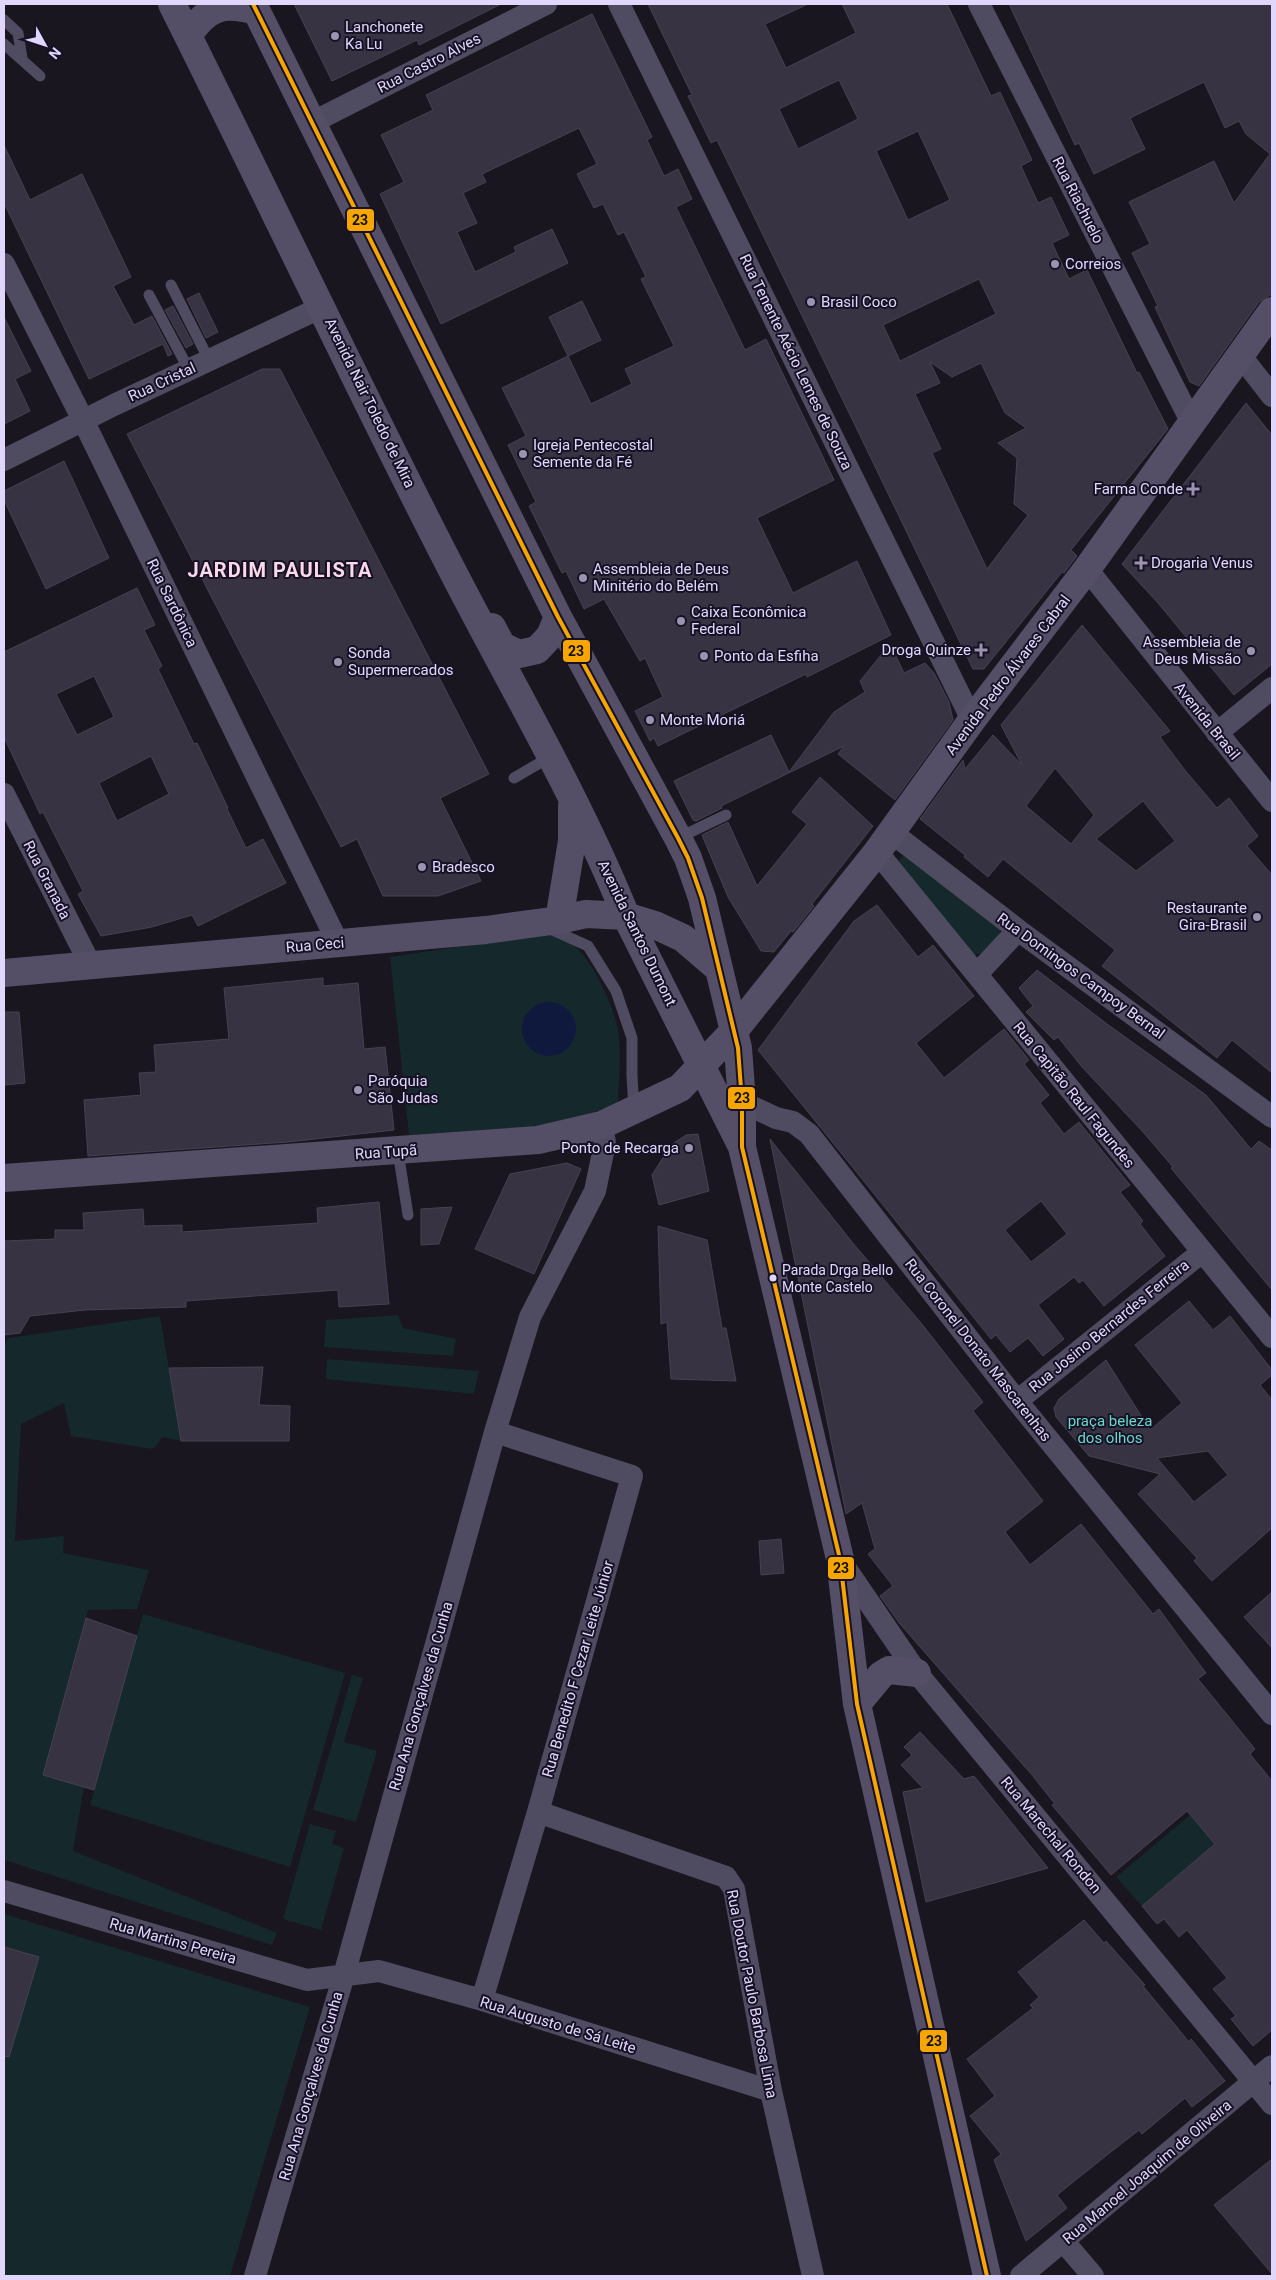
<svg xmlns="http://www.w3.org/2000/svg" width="1276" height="2280" viewBox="0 0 1276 2280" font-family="Roboto,sans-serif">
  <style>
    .green { fill: #15282c }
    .water { fill: #0f193d }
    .building { fill: #383342; stroke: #474153; fill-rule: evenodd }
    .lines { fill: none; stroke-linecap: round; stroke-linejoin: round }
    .service { stroke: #4f4b60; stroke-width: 11 }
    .minor { stroke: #4f4b60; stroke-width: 22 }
    .secondary { stroke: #544e66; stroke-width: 28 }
    .bus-1-casing { stroke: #171125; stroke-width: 8 }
    .bus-1 { stroke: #f7a600; stroke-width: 4 }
    .poi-dot { fill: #9b93af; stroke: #171125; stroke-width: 2 }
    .bus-dot { fill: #e1d7fc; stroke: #171125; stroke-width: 2 }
    .labels { text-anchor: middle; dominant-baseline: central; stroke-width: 4; stroke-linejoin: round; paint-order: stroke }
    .bus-label { font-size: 14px; fill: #e1d7fc; stroke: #171125; text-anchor: start }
    .poi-label { font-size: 15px; fill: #e1d7fc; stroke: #171125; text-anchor: start }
    .street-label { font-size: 15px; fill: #e1d7fc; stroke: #171125 }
    .park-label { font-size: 15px; fill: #68d7cc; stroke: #171125 }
    .district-label { font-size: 20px; font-weight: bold; letter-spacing: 1px; fill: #fcd9ea; stroke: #171125 }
    .line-badge { stroke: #171125; stroke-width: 2 }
    .pale-badge-label { font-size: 14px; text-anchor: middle; font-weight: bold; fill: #111 }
  </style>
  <rect width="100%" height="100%" fill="#191620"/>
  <path class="green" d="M 905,854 L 999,927 L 1001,936 C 991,948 986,957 969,954 L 896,863 Z
    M 549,933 C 555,935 562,937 567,940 C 592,955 616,1009 619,1037 C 621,1058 619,1081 618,1103 L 582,1117 L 540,1126 L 410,1144 L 390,957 Z
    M 398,1315 L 403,1328 L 456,1339 L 453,1356 L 324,1347 L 326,1320 Z
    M 160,1316 L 181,1441 L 163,1437 L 153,1449 L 71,1436 L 64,1403 L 21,1424 L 15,1541 L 64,1536 L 63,1553 L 149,1570 L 137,1609 L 88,1610 L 43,1775 L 84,1787 L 73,1851 L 277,1933 L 272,1945 L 4,1860 L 4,1347 L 8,1338 Z
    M 327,1359 L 479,1371 L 474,1394 L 326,1379 Z
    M 143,1614 L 345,1673 L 290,1867 L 90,1805 Z
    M 352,1675 L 363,1678 L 344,1742 L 377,1751 L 356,1822 L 313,1810 Z
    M 1190,1815 L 1215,1844 L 1142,1906 L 1116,1877 Z
    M 310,1824 L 336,1831 L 332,1844 L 344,1848 L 321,1930 L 283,1919 Z
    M 4,1914 L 310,2007 L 230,2276 L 4,2276 Z"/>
  <path class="water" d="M522 1029a27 27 0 1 1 54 0a27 27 0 1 1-54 0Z"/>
  <path class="building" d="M 294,4 L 501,4 L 419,45 L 417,40 L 332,81 Z
    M 648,4 L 808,4 L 765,24 L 786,68 L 856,33 L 842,4 L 947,4 L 991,96 L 1000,92 L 1032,160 L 1021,166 L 1038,203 L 1051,197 L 1069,235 L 1052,243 L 1069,279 L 1087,270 L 1137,373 L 1139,372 L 1168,429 L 1071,550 L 1077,556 L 1064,573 L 1062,572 L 984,669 L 973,669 L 717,140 L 711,143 L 688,96 L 692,95 ZM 839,80 L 858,119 L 798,149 L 779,109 ZM 918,131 L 950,200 L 908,220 L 876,151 ZM 979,279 L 996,314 L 900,361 L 883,325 ZM 930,362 L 952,377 L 981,363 L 1005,413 L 1026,428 L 998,443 L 1017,458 L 1014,504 L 1028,515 L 987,569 L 932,453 L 941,449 L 915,394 L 940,383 Z
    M 1009,4 L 1272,4 L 1272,294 L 1259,302 L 1199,386 L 1190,382 L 1155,307 L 1158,306 L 1132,253 L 1150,244 L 1129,202 L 1214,161 L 1234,203 L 1270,154 L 1246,134 L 1239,121 L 1225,128 L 1204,82 L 1130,118 L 1145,149 L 1094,174 L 1079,143 L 1075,145 Z
    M 592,14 L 652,137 L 647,140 L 664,176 L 678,169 L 692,199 L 676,207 L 745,350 L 766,339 L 834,480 L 757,518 L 793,593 L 857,561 L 891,635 L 807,677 L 806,674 L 658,746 L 654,738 L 650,741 L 635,711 L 663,697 L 645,658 L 640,661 L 604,599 L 584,609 L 566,571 L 562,573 L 529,506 L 536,502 L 508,445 L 526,436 L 502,388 L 568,356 L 591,404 L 632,384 L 625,369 L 674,346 L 641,279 L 646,277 L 624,232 L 618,235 L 603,204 L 594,208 L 577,174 L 597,164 L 579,128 L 482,174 L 486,182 L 463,193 L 477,223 L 457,232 L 475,272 L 516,252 L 514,247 L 552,229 L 568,263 L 441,324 L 380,194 L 404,182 L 381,135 L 433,110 L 426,95 Z
    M 4,145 L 30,200 L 82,174 L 131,277 L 113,286 L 134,325 L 152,316 L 172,354 L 168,356 L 163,344 L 89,379 L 4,203 Z
    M 199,293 L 218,332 L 206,338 L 187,299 Z
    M 582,301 L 601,340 L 568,356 L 549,317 Z
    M 173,306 L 193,344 L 186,348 L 165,310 Z
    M 4,317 L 31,371 L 15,379 L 30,411 L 4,424 Z
    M 262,369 L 280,369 L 489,774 L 440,798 L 481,881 L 438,896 L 383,896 L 357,839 L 341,847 L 127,434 Z
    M 1246,403 L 1272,435 L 1272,664 L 1234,695 L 1158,603 L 1122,564 Z
    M 64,461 L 109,558 L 46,589 L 4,500 L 4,491 Z
    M 137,588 L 155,625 L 144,630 L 162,666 L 158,669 L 194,744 L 197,743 L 228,808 L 227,809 L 246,848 L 263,839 L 286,883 L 198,926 L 192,915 L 152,927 L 101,936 L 78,894 L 83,891 L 43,812 L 40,814 L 4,737 L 4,652 ZM 94,676 L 114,717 L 77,735 L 56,694 ZM 151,756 L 169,794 L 117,821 L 99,783 Z
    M 1082,625 L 1170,731 L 1160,737 L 1184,769 L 1217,808 L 1229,798 L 1258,836 L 1247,846 L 1272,875 L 1272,1073 L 1232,1040 L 1217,1058 L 1102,966 L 1115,950 L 1003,859 L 988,877 L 964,857 L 965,855 L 920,819 L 963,760 L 965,769 L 993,735 L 1022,765 L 1001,725 ZM 1055,768 L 1094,815 L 1071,844 L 1026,806 ZM 1143,801 L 1175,841 L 1136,871 L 1096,839 Z
    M 890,644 L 904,673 L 925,663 L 934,673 L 949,702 L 953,720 L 895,800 L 838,754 L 844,746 L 721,806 L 722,808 L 696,821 L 693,820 L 674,781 L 771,735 L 789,772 L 834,712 L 865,692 L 860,681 Z
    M 820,777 L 873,826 L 812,904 L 814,906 L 793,932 L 791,931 L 774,952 L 761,951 L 728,897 L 702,835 L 728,822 L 757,886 L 807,824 L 792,812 Z
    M 877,905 L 918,957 L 933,945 L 974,996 L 916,1043 L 944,1078 L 1004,1029 L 1029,1060 L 1024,1064 L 1049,1095 L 1040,1103 L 1064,1134 L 1079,1122 L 1130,1185 L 1120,1192 L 1143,1221 L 1140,1224 L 1165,1256 L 1104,1306 L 1083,1280 L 1079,1283 L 1074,1277 L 1038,1305 L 1064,1339 L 1043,1356 L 1028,1338 L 1010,1352 L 996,1335 L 991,1339 L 758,1050 L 854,921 ZM 1041,1201 L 1067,1234 L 1031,1262 L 1005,1230 Z
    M 1037,970 L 1107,1024 L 1206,1095 L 1251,1149 L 1259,1141 L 1272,1150 L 1272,1290 L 1171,1168 L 1173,1167 L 1144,1133 L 1082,1067 L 1058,1037 L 1054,1040 L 1026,1012 L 1033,1006 L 1019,988 Z
    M 323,978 L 323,986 L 358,983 L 364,1049 L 385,1047 L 394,1130 L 288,1142 L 88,1156 L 84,1100 L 141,1095 L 139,1073 L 156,1072 L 154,1045 L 229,1039 L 224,988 Z
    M 4,1012 L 19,1012 L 25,1083 L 4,1085 Z
    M 698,1134 L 709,1191 L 659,1205 L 652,1175 L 671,1145 L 686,1135 Z
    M 770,1139 L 852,1242 L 921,1323 L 983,1402 L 973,1411 L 1043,1501 L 1005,1532 L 1030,1565 L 1081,1524 L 1153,1614 L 1159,1609 L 1183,1642 L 1206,1673 L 1198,1679 L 1255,1749 L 1250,1754 L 1272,1781 L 1272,2030 L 1253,2046 L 1231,2019 L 1236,2016 L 1213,1989 L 1227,1978 L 1187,1930 L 1179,1937 L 1164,1919 L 1157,1924 L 1142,1906 L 1215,1844 L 1187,1811 L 1111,1875 L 1052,1805 L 1055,1804 L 1032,1775 L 900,1624 L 880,1596 L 893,1586 L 868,1554 L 875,1549 L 862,1503 L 846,1514 Z
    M 567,1163 L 581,1169 L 534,1274 L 475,1249 L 510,1174 Z
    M 379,1202 L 389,1304 L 339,1307 L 338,1290 L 186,1301 L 186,1307 L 85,1310 L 30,1316 L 20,1333 L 4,1335 L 4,1241 L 55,1239 L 55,1230 L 84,1230 L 83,1213 L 143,1209 L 144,1226 L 182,1225 L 182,1232 L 318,1223 L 317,1208 Z
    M 452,1207 L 439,1244 L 421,1245 L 421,1209 Z
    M 658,1226 L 707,1240 L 722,1328 L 726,1328 L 736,1381 L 671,1379 L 667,1322 L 661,1324 Z
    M 1189,1301 L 1213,1330 L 1230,1316 L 1272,1370 L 1272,1375 L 1260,1385 L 1272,1400 L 1272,1528 L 1212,1581 L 1194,1561 L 1197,1558 L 1138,1494 L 1160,1474 L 1089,1456 L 1056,1417 L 1054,1408 L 1059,1399 L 1106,1360 L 1150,1430 L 1182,1403 L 1135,1345 ZM 1208,1451 L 1228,1475 L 1194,1502 L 1157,1458 Z
    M 263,1367 L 259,1405 L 290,1406 L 289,1441 L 181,1441 L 169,1368 Z
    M 781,1539 L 784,1573 L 761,1575 L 759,1541 Z
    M 1272,1592 L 1272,1648 L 1244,1617 Z
    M 86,1618 L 137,1636 L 94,1790 L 43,1775 Z
    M 920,1732 L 964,1779 L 974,1776 L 1048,1868 L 926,1902 L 903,1792 L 923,1788 L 901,1765 L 912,1755 L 904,1747 Z
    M 1084,1920 L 1104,1943 L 1106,1941 L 1145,1985 L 1143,1986 L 1189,2042 L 1191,2039 L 1225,2081 L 1192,2107 L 1185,2098 L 1142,2134 L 1139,2130 L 1107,2155 L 1057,2195 L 1067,2208 L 1026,2241 L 994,2160 L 1001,2154 L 970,2116 L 995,2096 L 967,2059 L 1033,2008 L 1030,2005 L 1039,1997 L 1018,1972 Z
    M 4,1947 L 39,1957 L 9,2057 L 4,2056 Z
    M 1272,2159 L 1272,2274 L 1214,2205 Z"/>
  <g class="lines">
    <path class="service" d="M 4,20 L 18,33 L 22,58
      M 4,44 L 40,76
      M 171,285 L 209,360
      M 149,295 L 189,370
      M 514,778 L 550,757
      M 678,838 L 726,815
      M 548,928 L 588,946 L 616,991 L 632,1038 L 632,1076 L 634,1109
      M 398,1152 L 408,1215"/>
    <path class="minor" d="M 619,4 L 972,720
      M 979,4 L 1192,423
      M 313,122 L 546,4
      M 4,264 L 83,420 L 338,943
      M 1240,355 L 1272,396
      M 4,460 L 114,405 L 322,307
      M 1087,569 L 1272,801
      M 1217,733 L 1272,688
      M 4,794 L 91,966
      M 891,832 L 1018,930 L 1272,1117
      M 877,852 L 1272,1337
      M 977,974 L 1018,930
      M 742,1102 L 776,1118 L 793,1122 L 809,1134 L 1017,1401 L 1272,1714
      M 1017,1401 L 1202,1252
      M 840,1560 L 917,1673 L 1272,2104
      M 538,1812 L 726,1877 L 734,1889 L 771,2091 L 813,2276
      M 4,1891 L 307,1980 L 379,1971 L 482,2000 L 771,2091
      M 482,2000 L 538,1812 L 632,1476 L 495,1432
      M 1064,2242 L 1093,2276
      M 255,2276 L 344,1975 L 495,1432 L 530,1317 L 595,1191 L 605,1143 L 602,1125
      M 1021,2276 L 1272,2066"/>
    <path class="secondary" d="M 172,4 C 266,191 355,382 451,568 C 510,683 578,797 626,916 L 740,1143
      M 253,4 L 558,617 L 678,838 L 688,858 L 702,898 L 738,1048 L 742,1102 L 742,1147 L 840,1559 L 857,1704 L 987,2276
      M 188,36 C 207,6 224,2 256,11
      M 492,627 L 502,646 L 519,654 L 537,650 L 550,636 L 558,617
      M 559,920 L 572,841 L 572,806
      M 4,973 L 486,930 L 559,920 L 586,914 L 626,916 L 655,925 L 683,938 L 718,968
      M 4,1178 L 538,1140 L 602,1125 L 680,1088 L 734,1031 L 877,852 L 972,720 L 1087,569 L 1272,311
      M 857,1704 L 881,1675 L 889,1670 L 917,1673"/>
    <defs>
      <path id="bus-1" d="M 253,4 L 558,617 L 678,838 L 688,858 L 702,898 L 738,1048 L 742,1102 L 742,1147 L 840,1559 L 857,1704 L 987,2276"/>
    </defs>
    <use href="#bus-1" class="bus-1-casing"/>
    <use href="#bus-1" class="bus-1"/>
  </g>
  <g class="poi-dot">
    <circle cx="335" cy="36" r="5"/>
    <circle cx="1055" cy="264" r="5"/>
    <circle cx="811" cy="302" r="5"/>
    <circle cx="523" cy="454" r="5"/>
    <path d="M1190.5 481.5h5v5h5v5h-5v5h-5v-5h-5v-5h5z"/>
    <path d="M1138.5 555.5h5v5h5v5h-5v5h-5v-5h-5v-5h5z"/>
    <circle cx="583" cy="578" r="5"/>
    <circle cx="681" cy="621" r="5"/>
    <path d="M978.5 642.5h5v5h5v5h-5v5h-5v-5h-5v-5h5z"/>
    <circle cx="1251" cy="651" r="5"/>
    <circle cx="704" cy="656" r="5"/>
    <circle cx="338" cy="662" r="5"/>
    <circle cx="650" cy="720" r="5"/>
    <circle cx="422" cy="867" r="5"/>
    <circle cx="1257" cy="917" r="5"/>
    <circle cx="358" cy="1090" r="5"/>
    <circle cx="689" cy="1148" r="5"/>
  </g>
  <circle class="bus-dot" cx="773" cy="1278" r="4.5"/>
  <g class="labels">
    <g class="bus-label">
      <text x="782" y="1270">Parada Drga Bello<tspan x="782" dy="17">Monte Castelo</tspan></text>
    </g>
    <g class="poi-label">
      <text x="345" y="27">Lanchonete<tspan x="345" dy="17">Ka Lu</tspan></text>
      <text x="1065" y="264">Correios</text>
      <text x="821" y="302">Brasil Coco</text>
      <text x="533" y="445">Igreja Pentecostal<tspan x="533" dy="17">Semente da Fé</tspan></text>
      <text x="1183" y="489" text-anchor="end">Farma Conde</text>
      <text x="1151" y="563">Drogaria Venus</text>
      <text x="593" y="569">Assembleia de Deus<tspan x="593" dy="17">Minitério do Belém</tspan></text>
      <text x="691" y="612">Caixa Econômica<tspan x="691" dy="17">Federal</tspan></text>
      <text x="1241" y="642" text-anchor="end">Assembleia de<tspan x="1241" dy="17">Deus Missão</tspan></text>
      <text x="971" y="650" text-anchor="end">Droga Quinze</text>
      <text x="348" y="653">Sonda<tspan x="348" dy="17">Supermercados</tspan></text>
      <text x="714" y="656">Ponto da Esfiha</text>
      <text x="660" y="720">Monte Moriá</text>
      <text x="432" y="867">Bradesco</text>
      <text x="1247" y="908" text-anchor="end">Restaurante<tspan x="1247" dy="17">Gira-Brasil</tspan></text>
      <text x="368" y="1081">Paróquia<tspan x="368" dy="17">São Judas</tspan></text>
      <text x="679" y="1148" text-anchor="end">Ponto de Recarga</text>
    </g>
    <g class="street-label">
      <text transform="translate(429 63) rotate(-27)">Rua Castro Alves</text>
      <text transform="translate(1078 200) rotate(63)">Rua Riachuelo</text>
      <text transform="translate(796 362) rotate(64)">Rua Tenente Aécio Lemes de Souza</text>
      <text transform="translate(162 382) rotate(-25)">Rua Cristal</text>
      <text transform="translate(370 403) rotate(64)">Avenida Nair Toledo de Mira</text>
      <text transform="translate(172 603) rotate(64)">Rua Sardônica</text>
      <text transform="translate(1008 675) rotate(-53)">Avenida Pedro Álvares Cabral</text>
      <text transform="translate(1207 721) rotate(51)">Avenida Brasil</text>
      <text transform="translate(47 880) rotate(63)">Rua Granada</text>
      <text transform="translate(637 933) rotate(64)">Avenida Santos Dumont</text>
      <text transform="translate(315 945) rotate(-5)">Rua Ceci</text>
      <text transform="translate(1081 976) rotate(36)">Rua Domingos Campoy Bernal</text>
      <text transform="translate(1074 1095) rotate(51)">Rua Capitão Raul Fagundes</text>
      <text transform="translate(386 1152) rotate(-4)">Rua Tupã</text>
      <text transform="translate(1109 1326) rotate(-39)">Rua Josino Bernardes Ferreira</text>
      <text transform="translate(978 1350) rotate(52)">Rua Coronel Donato Mascarenhas</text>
      <text transform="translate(578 1669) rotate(-74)">Rua Benedito F Cezar Leite Júnior</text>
      <text transform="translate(421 1696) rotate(-74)">Rua Ana Gonçalves da Cunha</text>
      <text transform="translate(1051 1835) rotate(50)">Rua Marechal Rondon</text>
      <text transform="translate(173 1941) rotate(16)">Rua Martins Pereira</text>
      <text transform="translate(752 1994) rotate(79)">Rua Doutor Paulo Barbosa Lima</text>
      <text transform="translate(558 2025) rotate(17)">Rua Augusto de Sá Leite</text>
      <text transform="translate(311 2086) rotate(-74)">Rua Ana Gonçalves da Cunha</text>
      <text transform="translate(1147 2172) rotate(-40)">Rua Manoel Joaquim de Oliveira</text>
    </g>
    <g class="park-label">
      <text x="1110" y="1421">praça beleza<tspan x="1110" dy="17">dos olhos</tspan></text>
    </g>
    <g class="district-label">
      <text x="280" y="570">JARDIM PAULISTA</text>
    </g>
  </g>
  <g class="line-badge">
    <rect x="346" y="208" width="29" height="24" rx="5" fill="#f7a600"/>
    <rect x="562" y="639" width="29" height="24" rx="5" fill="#f7a600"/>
    <rect x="727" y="1086" width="29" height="24" rx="5" fill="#f7a600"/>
    <rect x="827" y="1556" width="28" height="24" rx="5" fill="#f7a600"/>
    <rect x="919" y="2029" width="29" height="24" rx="5" fill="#f7a600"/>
  </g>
  <g class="pale-badge-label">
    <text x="360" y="225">23</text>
    <text x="576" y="656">23</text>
    <text x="742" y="1103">23</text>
    <text x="841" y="1573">23</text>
    <text x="934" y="2046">23</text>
  </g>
  <rect width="1276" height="2280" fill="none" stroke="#e1d7fc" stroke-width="10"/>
  <g transform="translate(45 45) rotate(130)" stroke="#171125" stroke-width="4" paint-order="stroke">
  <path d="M0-4L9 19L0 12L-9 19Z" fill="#e1d7fc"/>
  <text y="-8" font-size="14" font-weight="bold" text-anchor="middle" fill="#e1d7fc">N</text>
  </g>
</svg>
